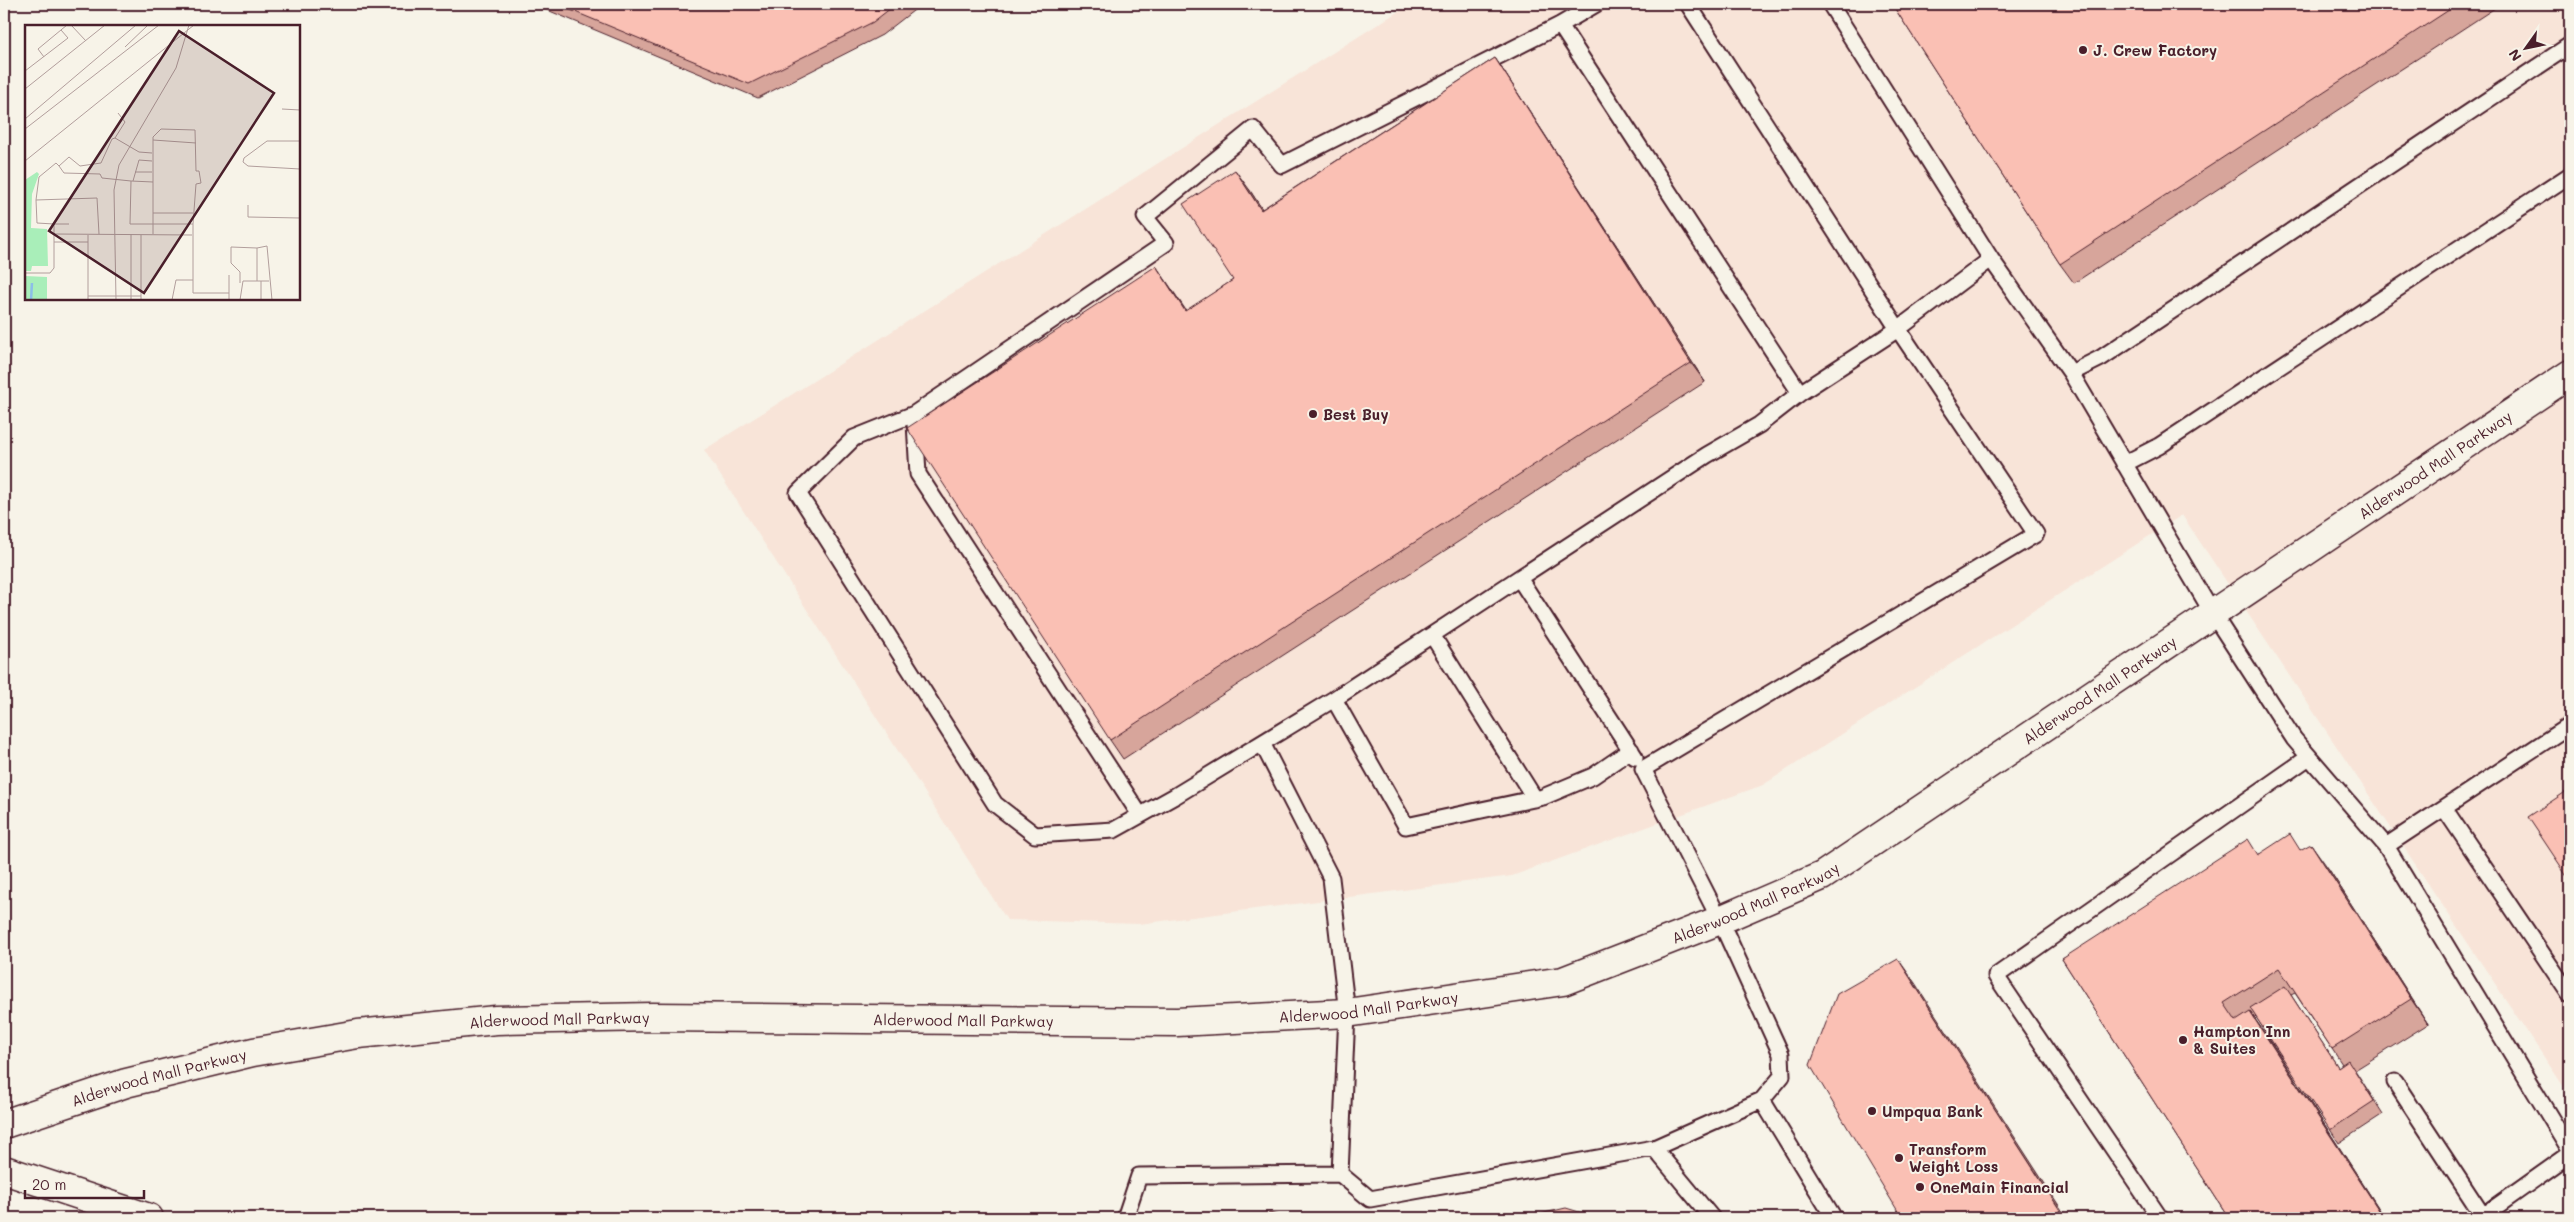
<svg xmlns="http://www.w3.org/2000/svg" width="2574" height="1222" viewBox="0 0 2574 1222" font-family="Mali,sans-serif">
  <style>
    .built { fill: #f8e4d8 }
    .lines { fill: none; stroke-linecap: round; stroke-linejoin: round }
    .service-casing { stroke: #4a1f2b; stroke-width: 19 }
    .primary-casing { stroke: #4a1f2b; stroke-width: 31 }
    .motorway-casing { stroke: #4a1f2b; stroke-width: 31 }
    .service { stroke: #f7f3e8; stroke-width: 15 }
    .primary { stroke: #f7f3e8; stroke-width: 28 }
    .motorway { stroke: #f7f3e8; stroke-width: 28 }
    .wall { fill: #d7a59b; stroke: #4a1f2b; fill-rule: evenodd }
    .shaded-wall { fill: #af867e; stroke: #4a1f2b }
    .building { fill: #fac0b4; stroke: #4a1f2b }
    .poi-dot { fill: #4a1f2b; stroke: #f7f3e8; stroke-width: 2 }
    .labels { text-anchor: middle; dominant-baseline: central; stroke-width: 4; stroke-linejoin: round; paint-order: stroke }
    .poi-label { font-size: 15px; font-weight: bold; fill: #4a1f2b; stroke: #f7f3e8; text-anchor: start }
    .street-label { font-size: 15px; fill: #4a1f2b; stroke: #f7f3e8 }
    .inset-river { fill: none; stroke: #8cbee8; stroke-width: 2.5 }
    .inset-road { fill: none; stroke: #b29e9c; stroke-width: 1 }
    .view { fill: #4a1f2b; fill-opacity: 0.15; stroke: #4a1f2b; stroke-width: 2.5 }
    .inset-edge { fill: none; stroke: #4a1f2b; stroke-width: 2.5 }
  </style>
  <rect width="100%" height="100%" fill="#f7f3e8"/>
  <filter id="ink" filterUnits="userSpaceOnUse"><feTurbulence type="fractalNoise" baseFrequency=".02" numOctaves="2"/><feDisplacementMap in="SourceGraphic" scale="10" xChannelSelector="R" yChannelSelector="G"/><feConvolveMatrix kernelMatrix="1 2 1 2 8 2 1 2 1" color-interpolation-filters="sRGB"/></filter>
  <g filter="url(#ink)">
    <path class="built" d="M 1410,4 L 2570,4 L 2570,1096 L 2182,515 L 1763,785 L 1512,876 L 1139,924 L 1007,920 L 704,450 Z"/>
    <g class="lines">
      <defs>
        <path id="service" d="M 1596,4 L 1560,25 L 1282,165 L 1253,129 L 1145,217 L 1166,243 L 914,414 L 854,438 L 798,493 L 995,804 L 1035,835 L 1114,830 L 1175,796 L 1334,699 L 1707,455 L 1759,425 L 1800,393 L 1898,329 L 1991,259
          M 1688,4 L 1898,329 L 2036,534 L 1643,769 L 1720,920 L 1781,1054 L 1782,1076 L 1762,1100 L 1834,1218
          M 1830,4 L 1991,259 L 2071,373 L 2213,614 L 2294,739 L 2386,846 L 2570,1150
          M 1560,25 L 1800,393
          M 2071,373 L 2101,358 L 2570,45
          M 915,423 L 918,474 L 1140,815
          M 2124,464 L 2159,446 L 2570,175
          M 1519,578 L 1635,757
          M 1432,635 L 1535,799
          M 1334,699 L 1406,826 L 1543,797 L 1593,776 L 1631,750
          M 1263,745 L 1331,878 L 1347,1013 L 1340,1174 L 1370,1199 L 1654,1148 L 1712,1218
          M 2444,808 L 2570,995
          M 2386,846 L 2570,725
          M 2395,1082 L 2483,1216
          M 1654,1148 L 1762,1100
          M 1125,1218 L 1139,1176 L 1340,1174
          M 2160,1218 L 1996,976 L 2309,757
          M 2485,1218 L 2483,1216 L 2570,1154"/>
        <g id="primary">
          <path id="s1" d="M 4,1124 L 126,1083 L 253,1052 L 358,1034 L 496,1020 L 652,1017 L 1177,1022 L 1347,1013 L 1563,981 L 1720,920 L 1822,876 L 2570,374"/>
        </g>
        <path id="motorway" d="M 4,1170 L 149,1218"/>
      </defs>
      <use href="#service" class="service-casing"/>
      <use href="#primary" class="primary-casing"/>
      <use href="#motorway" class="motorway-casing"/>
      <use href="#service" class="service"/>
      <use href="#primary" class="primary"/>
      <use href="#motorway" class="motorway"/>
    </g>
    <path class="wall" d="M 533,4 L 922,4 L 882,35 L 758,98 Z
      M 1892,4 L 2501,4 L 2074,283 L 2060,264 Z
      M 1495,58 L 1508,78 L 1705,382 L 1123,759 L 1110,740 L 1156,266 L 1186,311 L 1233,280 L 1249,189 L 1262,209 Z
      M 2300,850 L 2328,868 L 2428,1024 L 2355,1070 L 2383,1114 L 2339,1143 L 2256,1017 L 2254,1019 L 2267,1036 L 2385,1218 L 2229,1218 L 2062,959 L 2259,854 ZM 2295,993 L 2342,1064 L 2338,1067 L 2291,995 Z"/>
    <path class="shaded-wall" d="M 1495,58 L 1508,78 L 1705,382 L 1691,363 Z
      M 1235,170 L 1249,189 L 1275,229 L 1261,210 Z
      M 1156,266 L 1169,285 L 1199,330 L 1185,311 Z
      M 2311,844 L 2328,868 L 2428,1024 L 2411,999 Z
      M 1898,959 L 1915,983 L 2067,1218 L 2065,1218 Z
      M 2250,1012 L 2267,1036 L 2385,1218 L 2384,1218 Z"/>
    <path class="building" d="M 556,4 L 896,4 L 873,22 L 749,84 Z
      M 1892,4 L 2458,4 L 2060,264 Z
      M 1495,58 L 1691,363 L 1110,740 L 907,428 L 1156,266 L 1185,311 L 1233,280 L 1183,204 L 1235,170 L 1261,210 Z
      M 2570,789 L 2570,880 L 2528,817 Z
      M 2290,834 L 2300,850 L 2311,844 L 2411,999 L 2332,1049 L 2279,968 L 2224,1003 L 2236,1021 L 2250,1012 L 2384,1218 L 2229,1218 L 2062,959 L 2248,839 L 2258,855 Z
      M 1898,959 L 2065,1218 L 1902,1218 L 1810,1065 L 1837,994 Z
      M 2285,986 L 2338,1067 L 2348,1060 L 2374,1101 L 2330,1130 L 2250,1008 Z
      M 1566,1208 L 1599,1218 L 1522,1218 Z
      M 1269,1213 L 1290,1218 L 1267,1218 Z
      M 1186,1216 L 1193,1218 L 1182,1218 Z"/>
  </g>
  <g class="poi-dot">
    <circle cx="2083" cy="50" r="5"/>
    <circle cx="1313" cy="414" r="5"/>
    <circle cx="2183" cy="1040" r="5"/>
    <circle cx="1872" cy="1111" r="5"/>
    <circle cx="1899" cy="1158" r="5"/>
    <circle cx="1920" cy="1187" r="5"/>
  </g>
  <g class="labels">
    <g class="poi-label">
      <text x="2093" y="50">J. Crew Factory</text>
      <text x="1323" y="414">Best Buy</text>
      <text x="2193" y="1031">Hampton Inn<tspan x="2193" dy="17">&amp; Suites</tspan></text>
      <text x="1882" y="1111">Umpqua Bank</text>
      <text x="1909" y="1149">Transform<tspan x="1909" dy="17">Weight Loss</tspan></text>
      <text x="1930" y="1187">OneMain Financial</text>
    </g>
    <g class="street-label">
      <text stroke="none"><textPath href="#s1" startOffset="2592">Alderwood Mall Parkway</textPath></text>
      <text stroke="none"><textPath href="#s1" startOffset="2188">Alderwood Mall Parkway</textPath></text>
      <text stroke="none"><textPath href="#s1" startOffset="1782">Alderwood Mall Parkway</textPath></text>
      <text stroke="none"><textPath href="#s1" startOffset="1378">Alderwood Mall Parkway</textPath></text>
      <text stroke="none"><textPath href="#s1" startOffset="568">Alderwood Mall Parkway</textPath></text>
      <text stroke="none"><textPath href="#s1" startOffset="972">Alderwood Mall Parkway</textPath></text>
      <text stroke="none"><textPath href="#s1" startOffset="162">Alderwood Mall Parkway</textPath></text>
    </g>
  </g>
  <g transform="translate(25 25)">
    <rect width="275" height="275" fill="#f7f3e8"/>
    <path d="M 12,147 L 14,149 L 7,169 L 6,203 L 22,204 L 23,241 L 7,241 L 6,246 L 0,246 L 0,155 ZM 0,251 L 22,252 L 22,275 L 0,275 Z" fill="#a9eeb9"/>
    <path class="inset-river" d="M 6,275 L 7,258"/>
    <path class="inset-road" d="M 46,0 L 61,16M 100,22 L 123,0M 19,32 L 13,24 L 42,0M 0,46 L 43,13 L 36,5M 0,64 L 80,0M 257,84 L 275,85M 0,94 L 111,0M 0,104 L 134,0M 90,113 L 100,97 L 93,88M 128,115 L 171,118M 275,116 L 242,116 L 219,133 L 218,137 L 223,141 L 275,144M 127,128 L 114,127 L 90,113 L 87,114 L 76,138 L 55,141 L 44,132 L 34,141 L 39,148 L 75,149 L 77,153 L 106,156 L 105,199 L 168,199 L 168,268 L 204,268M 0,136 L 169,0M 34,141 L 31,138 L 14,152 L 11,175 L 72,173 L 74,209M 110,147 L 127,147M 106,156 L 128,157M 108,156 L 114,135 L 127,136M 223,180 L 223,192 L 275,193M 128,188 L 168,188M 29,199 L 44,199M 30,209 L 167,210M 106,209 L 106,275M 128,209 L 128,112 L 136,104 L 170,105 L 171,146 L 174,146 L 176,158 L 171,159 L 168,199M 63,210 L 63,275M 116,210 L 116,275M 29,217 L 63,217M 0,248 L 25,248 L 29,243 L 29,199 L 12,198 L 11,175M 204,250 L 204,275M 232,256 L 232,223 L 242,221 L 247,275M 236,256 L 236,275M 215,258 L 215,247 L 206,238 L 206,222 L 232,223M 63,271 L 116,271M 91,275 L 89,165 L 94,140 L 151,43 L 164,0M 147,275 L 151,255 L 168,255M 215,275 L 218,256 L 244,256"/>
    <path class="view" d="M 154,6 L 249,68 L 119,268 L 24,206 Z"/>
    <rect width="275" height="275" class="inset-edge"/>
  </g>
  <rect width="2574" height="1222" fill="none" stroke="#f7f3e8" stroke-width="20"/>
  <rect x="10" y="10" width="2554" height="1202" fill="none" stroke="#4a1f2b" stroke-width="2" filter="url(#ink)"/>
  <g transform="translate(2526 48) rotate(237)" stroke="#f7f3e8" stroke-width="4" paint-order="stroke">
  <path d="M0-4L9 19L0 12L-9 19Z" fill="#4a1f2b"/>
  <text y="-8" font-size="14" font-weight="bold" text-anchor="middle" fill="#4a1f2b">N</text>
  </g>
  <path d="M25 1190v8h119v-8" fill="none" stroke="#4a1f2b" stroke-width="2.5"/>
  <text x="32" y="1190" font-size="15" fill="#4a1f2b" stroke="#f7f3e8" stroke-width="4" paint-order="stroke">20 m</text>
</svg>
